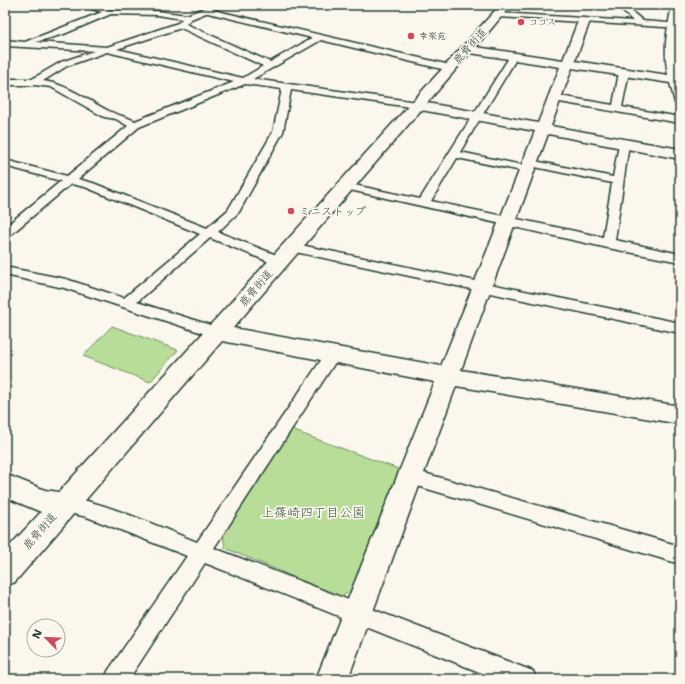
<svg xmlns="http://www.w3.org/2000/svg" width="685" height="684" viewBox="0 0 685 684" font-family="'Shantell Sans','Klee One',sans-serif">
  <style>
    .green { fill: #b8dd98; stroke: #6c8d66 }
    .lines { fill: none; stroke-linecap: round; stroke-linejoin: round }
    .stream { fill: #6199a4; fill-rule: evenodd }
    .street-casing { stroke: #1f3d34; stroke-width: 3 }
    .secondary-casing { stroke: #1f3d34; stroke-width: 3 }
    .street { fill: #fbf7ec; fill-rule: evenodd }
    .secondary { fill: #fbf7ec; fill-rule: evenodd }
    .poi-dot { fill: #d1495b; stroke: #fbf7ec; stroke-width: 1.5 }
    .labels { text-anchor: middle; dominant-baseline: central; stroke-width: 3.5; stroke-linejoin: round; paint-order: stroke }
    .far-poi-label { font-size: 9px; fill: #1f3d34; stroke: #fbf7ec; text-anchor: start }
    .street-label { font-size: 11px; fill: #1f3d34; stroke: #fbf7ec }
    .poi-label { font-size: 11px; fill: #1f3d34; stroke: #fbf7ec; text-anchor: start }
    .near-park-label { font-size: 13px; fill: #3e5d48; stroke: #fbf7ec }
  </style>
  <rect width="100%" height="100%" fill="#fbf7ec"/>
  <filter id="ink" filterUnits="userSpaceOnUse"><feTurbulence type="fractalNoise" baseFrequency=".025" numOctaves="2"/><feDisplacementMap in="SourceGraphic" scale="8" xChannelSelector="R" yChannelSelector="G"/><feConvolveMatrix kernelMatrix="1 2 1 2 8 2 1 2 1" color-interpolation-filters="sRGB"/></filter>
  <g filter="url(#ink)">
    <path class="green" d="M 112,326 L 178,350 L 150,382 L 83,356 Z
      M 289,429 L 401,470 L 353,590 L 341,597 L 225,548 L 222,528 Z"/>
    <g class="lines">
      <path class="stream" d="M 678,45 L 680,45 L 680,51 L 679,50 Z"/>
      <defs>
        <path id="street" d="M 79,5 L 92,5 L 110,10 L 157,11 L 187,15 L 212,5 L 223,5 L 213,10 L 450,65 L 454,68 L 450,71 L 321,40 L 253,79 L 417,102 L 422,105 L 417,108 L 291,90 L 283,132 L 239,212 L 218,232 L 284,258 L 286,261 L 284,264 L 274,264 L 210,238 L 137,302 L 223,329 L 225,333 L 223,337 L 218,338 L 64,288 L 5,275 L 5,267 L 66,279 L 124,298 L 200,234 L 85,187 L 71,184 L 9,236 L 5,237 L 5,227 L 61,181 L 5,166 L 5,160 L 67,176 L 128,126 L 116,119 L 104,117 L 51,87 L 34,85 L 5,85 L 5,79 L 32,79 L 61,62 L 94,51 L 5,46 L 5,40 L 25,42 L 102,12 ZM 206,13 L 208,13 L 312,38 L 270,62 L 186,24 L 191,19 ZM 111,14 L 157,15 L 182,19 L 178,23 L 107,47 L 36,42 L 64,34 ZM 181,28 L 263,66 L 243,78 L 117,49 ZM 107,52 L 234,82 L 135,121 C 127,117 117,115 109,111 C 87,100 67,84 43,81 L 67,66 ZM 245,84 L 282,89 L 273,132 L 228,210 L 207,228 L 93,183 L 78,179 L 139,127 Z
          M 616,5 L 624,5 L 643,21 L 680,24 L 680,28 L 497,17 L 493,15 L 497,13 L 633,21 Z
          M 514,53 L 518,56 L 460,152 L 527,166 L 533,169 L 527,172 L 457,158 L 431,201 L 603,237 L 612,183 L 530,166 L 524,163 L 530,160 L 613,177 L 619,144 L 624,141 L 629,144 L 615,240 L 680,254 L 680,262 L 608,248 L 341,188 L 339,186 L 345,183 L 420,199 L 510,56 Z
          M 624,69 L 629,72 L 622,107 L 680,117 L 680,123 L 554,101 L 549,98 L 554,95 L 613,105 L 619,72 Z
          M 291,243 L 680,323 L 680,333 L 286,250 L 285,247 L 286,244 Z
          M 333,348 L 338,350 L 341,354 L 338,358 L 214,548 L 525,668 L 533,671 L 536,679 L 497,679 L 205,563 L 129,679 L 105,679 L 108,671 L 187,556 L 87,517 L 56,510 L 54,504 L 56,498 C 78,490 171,532 197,542 L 328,350 Z
          M 410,469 L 680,546 L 680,564 L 404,482 L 401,477 L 404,472 Z"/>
        <path id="secondary" d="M 500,5 L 511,5 L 476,47 L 563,60 L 578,21 L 584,18 L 590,21 L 575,61 L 668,75 C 663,49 667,30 672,5 L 680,5 L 677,45 L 680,70 L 680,104 L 675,103 L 670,83 L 572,68 L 551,126 L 680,149 L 680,159 L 548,134 L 461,370 L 680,406 L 680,424 L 456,386 L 348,679 L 316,679 L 435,382 L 222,341 L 15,582 L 5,586 L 5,551 L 41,512 L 5,497 L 5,474 L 45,490 L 59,492 ZM 470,53 L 560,67 L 538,123 L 427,103 ZM 421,110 L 535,131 L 441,366 L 233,328 Z"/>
      </defs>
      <use href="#street" class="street-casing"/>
      <use href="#secondary" class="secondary-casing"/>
      <use href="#street" class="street"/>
      <use href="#secondary" class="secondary"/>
    </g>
  </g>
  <g class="poi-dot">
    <circle cx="521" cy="22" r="4"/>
    <circle cx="411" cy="36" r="4"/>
    <circle cx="291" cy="211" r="4"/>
  </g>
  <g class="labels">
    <g class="far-poi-label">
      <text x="529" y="22">ココス</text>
      <text x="419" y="36">幸楽苑</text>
    </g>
    <g class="street-label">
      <text transform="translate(470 46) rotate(-48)">鹿骨街道</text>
      <text transform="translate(256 288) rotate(-49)">鹿骨街道</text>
      <text transform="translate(40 531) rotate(-49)">鹿骨街道</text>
    </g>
    <g class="poi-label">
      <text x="299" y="211">ミニストップ</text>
    </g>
    <g class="near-park-label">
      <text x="313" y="512">上篠崎四丁目公園</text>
    </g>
  </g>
  <rect width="685" height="684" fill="none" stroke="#fbf7ec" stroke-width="20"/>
  <rect x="10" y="10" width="665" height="664" fill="none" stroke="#1f3d34" stroke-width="1.5" filter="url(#ink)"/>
  <g transform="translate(46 638) rotate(294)"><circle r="19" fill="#fbf7ec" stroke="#a3ada2"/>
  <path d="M0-3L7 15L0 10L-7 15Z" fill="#d1495b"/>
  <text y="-6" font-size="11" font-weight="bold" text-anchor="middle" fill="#1f3d34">N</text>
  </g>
</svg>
